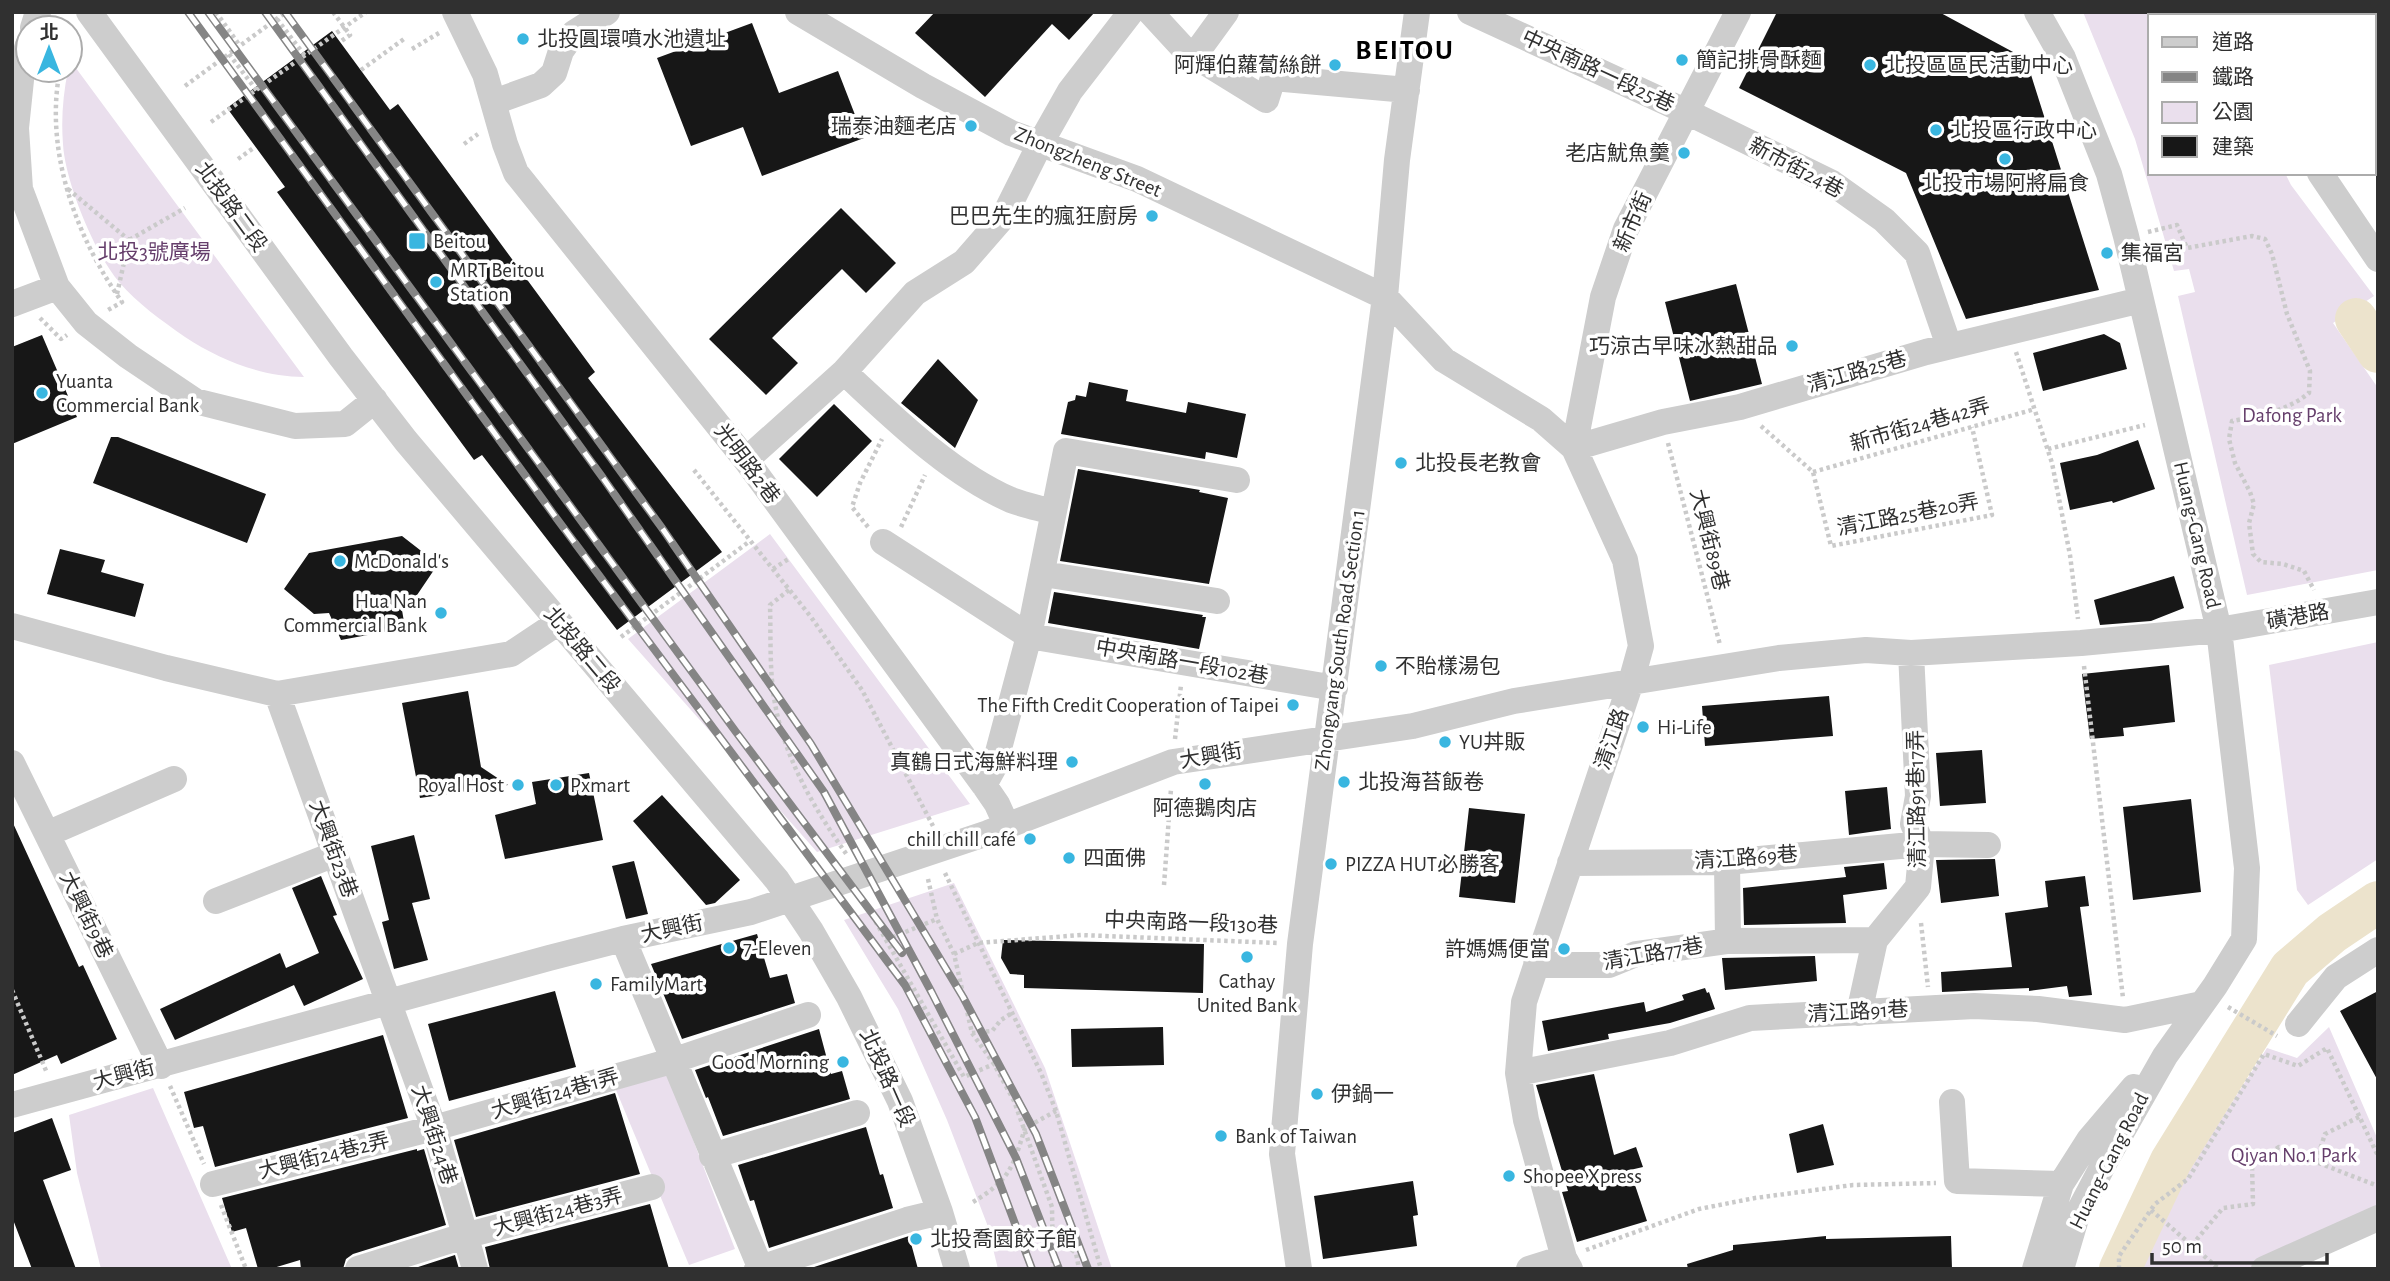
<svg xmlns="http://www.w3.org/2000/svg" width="2390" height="1281" viewBox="0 0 2390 1281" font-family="'Alegreya Sans','Noto Sans TC',sans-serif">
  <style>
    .green { fill: #eadfed }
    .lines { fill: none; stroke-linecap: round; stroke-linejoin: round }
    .river { stroke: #ece3cc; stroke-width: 42 }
    .building { fill: #171717 }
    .path { stroke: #cacaca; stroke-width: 4.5; stroke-dasharray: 3.5 3.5; stroke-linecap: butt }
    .minor { stroke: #cdcdcd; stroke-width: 26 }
    .rail-casing { stroke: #858585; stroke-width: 8 }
    .rail { stroke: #fff; stroke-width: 5; stroke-dasharray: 16; stroke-linecap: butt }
    .poi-dot { fill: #39b6e0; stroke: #fff; stroke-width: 2.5 }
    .labels { text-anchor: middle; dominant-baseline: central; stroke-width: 7; stroke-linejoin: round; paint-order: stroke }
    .poi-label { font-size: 21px; fill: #303030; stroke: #fff; text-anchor: start }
    .street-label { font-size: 21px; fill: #303030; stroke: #fff }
    .park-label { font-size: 21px; fill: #653e6b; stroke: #fff }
    .district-label { font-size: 28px; font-weight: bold; letter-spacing: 2px; fill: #000; stroke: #fff }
  </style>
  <rect width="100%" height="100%" fill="#fff"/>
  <path class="green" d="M 2083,12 L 2247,12 L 2249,16 L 2150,16 L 2150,173 L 2285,173 L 2291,185 L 2374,296 L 2333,323 L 2378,388 L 2378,570 L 2247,595 L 2178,296 L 2195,292 L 2189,269 L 2174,271 L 2135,139 Z
    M 70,60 L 304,377 C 262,377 220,360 185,337 C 161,320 138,304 119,282 C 95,254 65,182 63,144 C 61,119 63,95 68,70 L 70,70 Z
    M 770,534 L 970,804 L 817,852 L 628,639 Z
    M 2378,642 L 2378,859 L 2308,905 L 2297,890 L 2269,665 Z
    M 954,883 L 1045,1068 L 1112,1269 L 998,1269 L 987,1224 L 947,1120 L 898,1009 L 844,920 Z
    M 2329,1027 L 2378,1140 L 2378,1206 L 2252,1269 L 2133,1269 L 2164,1208 L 2267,1048 L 2297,1058 Z
    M 667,1072 L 735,1249 L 689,1265 L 616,1090 Z
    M 153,1088 L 232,1269 L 101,1269 L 77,1173 L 69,1115 Z"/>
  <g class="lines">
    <path class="river" d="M 2356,319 L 2378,352
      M 2120,1269 L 2171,1161 L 2290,969 L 2332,933 L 2378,902"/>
  </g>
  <path class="building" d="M 935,12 L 1095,12 L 1069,40 L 1052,24 L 985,97 L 915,33 Z
    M 1777,12 L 1939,12 L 2026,59 L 2099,290 L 1966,319 L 1906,173 L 1739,88 Z
    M 752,23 L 779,93 L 838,71 L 864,138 L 762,176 L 743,127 L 691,146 L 657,58 Z
    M 332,31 L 390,110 L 398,104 L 595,372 L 588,378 L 722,552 L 617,630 L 482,455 L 474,460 L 277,192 L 285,187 L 227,108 Z
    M 841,208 L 896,263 L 866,293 L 842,269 L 772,338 L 798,363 L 766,395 L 709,339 Z
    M 1736,284 L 1762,384 L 1690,401 L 1665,302 Z
    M 2104,334 L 2120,343 L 2127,369 L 2043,391 L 2033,353 Z
    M 42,335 L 77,417 L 12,444 L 12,347 Z
    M 938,359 L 978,400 L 955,448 L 901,403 Z
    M 1089,382 L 1128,390 L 1126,401 L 1186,413 L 1188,402 L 1246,414 L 1237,458 L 1206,452 L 1205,459 L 1061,434 L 1068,402 L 1075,400 L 1076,395 L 1086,397 Z
    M 834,404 L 872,441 L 817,497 L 779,459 Z
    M 111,437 L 118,437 L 266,494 L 247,543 L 93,483 Z
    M 2138,440 L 2155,489 L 2113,503 L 2112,501 L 2070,510 L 2060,463 L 2097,455 Z
    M 1078,469 L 1200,490 L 1199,492 L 1228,498 L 1209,584 L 1060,561 Z
    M 402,536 L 438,564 L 413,601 L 401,604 L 405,628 L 341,640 L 329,613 L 314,614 L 284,589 L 309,553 Z
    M 60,549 L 105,560 L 101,572 L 144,584 L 135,617 L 47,594 Z
    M 2174,576 L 2184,608 L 2151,621 L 2100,625 L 2094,600 Z
    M 1054,592 L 1203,615 L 1202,617 L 1206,617 L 1199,649 L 1048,623 Z
    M 2169,665 L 2175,722 L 2123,728 L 2124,736 L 2090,739 L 2082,674 Z
    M 468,691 L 481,767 L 508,785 L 420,798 L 402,703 Z
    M 1829,696 L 1833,736 L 1705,746 L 1702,706 Z
    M 1982,750 L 1986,803 L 1940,806 L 1936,753 Z
    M 589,773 L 603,840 L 505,859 L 495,815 L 536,804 L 532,782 Z
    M 1887,787 L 1891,829 L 1849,835 L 1845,791 Z
    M 662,795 L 740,880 L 715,903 L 706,905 L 633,821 Z
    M 2191,799 L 2201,892 L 2133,900 L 2123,807 Z
    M 1469,808 L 1525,814 L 1515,903 L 1459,897 Z
    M 12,821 L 79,967 L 83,965 L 117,1039 L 61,1064 L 57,1055 L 12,1075 Z
    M 414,835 L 430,899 L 412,903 L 428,960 L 394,969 L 382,922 L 389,920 L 371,846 Z
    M 1995,859 L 1999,896 L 1941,903 L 1936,860 Z
    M 634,861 L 648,914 L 626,919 L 612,866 Z
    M 1884,863 L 1887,889 L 1843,895 L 1846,923 L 1744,925 L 1743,888 L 1846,877 L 1844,867 Z
    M 321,876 L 337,915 L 333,916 L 363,979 L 304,1006 L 294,985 L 175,1040 L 160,1009 L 280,953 L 286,968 L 319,953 L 292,888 Z
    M 2085,876 L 2089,906 L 2080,907 L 2092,995 L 2069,997 L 2067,986 L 2029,991 L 2029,988 L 1942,992 L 1941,972 L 2012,967 L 2005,913 L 2048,907 L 2045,881 Z
    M 757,934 L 770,978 L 787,974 L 795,1003 L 682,1039 L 651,964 Z
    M 1003,940 L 1204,944 L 1203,993 L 1024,988 L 1024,975 L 1010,974 L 1001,958 Z
    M 1815,956 L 1817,981 L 1725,990 L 1722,958 Z
    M 1705,988 L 1707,993 L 1709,992 L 1715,1009 L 1670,1023 L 1608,1034 L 1609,1039 L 1548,1051 L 1542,1021 L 1644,1002 L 1646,1012 L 1684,1000 L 1682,995 Z
    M 555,991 L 576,1067 L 449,1101 L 428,1024 Z
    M 2378,991 L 2378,1081 L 2340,1011 Z
    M 1163,1027 L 1164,1065 L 1072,1067 L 1071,1029 Z
    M 819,1029 L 831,1074 L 842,1071 L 850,1099 L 723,1136 L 708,1097 L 706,1098 L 695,1070 Z
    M 383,1035 L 408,1118 L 215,1167 L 203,1126 L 194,1128 L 184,1092 Z
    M 1594,1074 L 1614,1155 L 1636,1147 L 1643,1167 L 1630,1170 L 1647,1221 L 1577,1242 L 1562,1192 L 1568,1191 L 1536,1085 Z
    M 615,1093 L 640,1174 L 476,1217 L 454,1140 Z
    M 52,1118 L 71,1170 L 43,1180 L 76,1269 L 32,1269 L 12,1217 L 12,1133 Z
    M 1823,1124 L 1834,1165 L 1797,1173 L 1789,1134 Z
    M 866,1127 L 880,1175 L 883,1174 L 893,1208 L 769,1248 L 754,1200 L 750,1201 L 738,1165 Z
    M 417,1149 L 417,1151 L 424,1149 L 446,1225 L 353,1254 L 346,1259 L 343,1269 L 301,1269 L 300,1260 L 270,1269 L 258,1269 L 246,1228 L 232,1232 L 222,1198 Z
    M 1413,1181 L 1418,1215 L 1413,1216 L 1417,1246 L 1323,1259 L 1314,1196 Z
    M 650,1204 L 669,1269 L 490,1269 L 485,1247 Z
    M 909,1236 L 918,1269 L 808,1269 Z
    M 1826,1236 L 1826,1239 L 1951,1236 L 1952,1269 L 1688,1269 L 1687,1264 L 1733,1250 L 1733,1245 Z
    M 455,1255 L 459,1269 L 412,1269 Z"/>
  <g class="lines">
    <path class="path" d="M 216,12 L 240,46
      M 333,12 L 350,35 L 340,42
      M 277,19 L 305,56
      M 412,49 L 439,33
      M 229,54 L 257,91
      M 60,70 C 44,150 76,237 122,302 L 108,310
      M 361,70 L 404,39
      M 185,86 L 286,12
      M 211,122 L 366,12
      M 464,144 L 478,134
      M 238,159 L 255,147
      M 68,189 L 129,240
      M 2148,232 L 2177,225 L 2187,248 L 2252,236 L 2265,239 L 2272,254 L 2287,314 L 2310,371 L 2309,393 C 2287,411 2259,416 2232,421 L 2229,439 L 2235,463 L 2250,492 L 2254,504 L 2249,523 L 2253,554 L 2261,562 L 2283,564 L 2304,571 L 2314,590
      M 117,294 L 129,240 L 185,208
      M 40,318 L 61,339 L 67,335
      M 2016,352 L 2052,463 L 2070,555 L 2078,619
      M 1761,426 L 1813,472 L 1831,546 L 1992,515 L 1972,427
      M 1668,443 L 1720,645
      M 2048,449 L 2145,425
      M 694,470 L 811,617 L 862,690 L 933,826
      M 1813,472 L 2035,409
      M 868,527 L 852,507 L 860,483 L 882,439
      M 901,527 L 925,475
      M 773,569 L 790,558
      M 789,590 L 770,605 C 771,639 769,676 776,709 C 787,763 816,811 847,855
      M 621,637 L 750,541
      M 2084,666 L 2123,998
      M 1175,739 L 1181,685
      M 945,873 L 1041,1073 L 1056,1111 L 1101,1269
      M 928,879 L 937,919 L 954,954 L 972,1033 L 994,1064 L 1014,1101 L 1052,1207 L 1053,1269
      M 1164,885 L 1171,789
      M 865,903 L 964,1077 L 994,1064
      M 1921,923 L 1928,987
      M 886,940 L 937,919
      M 954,954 L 978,943 L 1081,935 L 1278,943
      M 12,990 L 47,1073
      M 2228,1007 L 2277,1036
      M 972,1033 L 992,1031 L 1001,1020 L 1012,1013
      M 170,1086 L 204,1164
      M 2359,1117 L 2325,1134 L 2316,1162 L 2378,1186
      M 973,1202 C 1010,1180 1013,1167 1025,1128 L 1056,1111
      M 221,1205 L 246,1269
      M 2151,1210 L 2219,1269
      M 1055,1237 L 1076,1253 L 1079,1269
      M 2192,1245 L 2223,1208 L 2253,1204 L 2252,1164 L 2279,1147 L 2316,1162
      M 1586,1250 L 1699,1209 L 1755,1198 L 1853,1185 L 1936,1183
      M 2119,1269 L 2119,1256 L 2155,1204 L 2188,1179 L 2264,1054 L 2298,1066 L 2327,1048 L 2378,1156"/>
    <path class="minor" d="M 89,12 L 341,357 L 406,441 L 777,880 L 811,931 L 849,997 L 900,1101 L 940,1212 L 957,1269
      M 455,12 L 485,74 L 505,144 L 516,173 L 746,460 L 984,785 L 997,804 L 1007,826
      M 798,12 L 923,86 L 1011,133 L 1137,179 L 1385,297 L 1444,360 L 1541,419 L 1574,448 L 1625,560 L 1641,646 L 1631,682 L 1524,1002 L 1518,1073 L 1526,1120 L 1564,1258 L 1570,1269
      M 1150,12 L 1185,50 L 1266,100 L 1273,78 L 1407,90
      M 1470,12 L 1687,112 L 1832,183 L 1884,220 L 1917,253 L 1949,346
      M 2037,12 L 2063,58 L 2109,174 L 2126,236 L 2219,630 L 2247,868 L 2244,939 L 2215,986 L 2165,1056 L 2108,1156 L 2077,1215 L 2061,1269
      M 2271,12 L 2273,16
      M 2297,16 L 2300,12
      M 33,28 L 38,12
      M 28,45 L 23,61 L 16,128 L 20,189 L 57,287 L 86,323 L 128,356 L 195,401 L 295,426 L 345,424 L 375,400
      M 1194,56 L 1226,12
      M 2374,61 L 2378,62
      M 494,102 L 541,85 L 554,73 L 561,51 L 574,33 L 607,12
      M 2320,173 L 2378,259
      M 12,304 L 57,287
      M 844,372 C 893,417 949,473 1011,500 C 1024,505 1039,508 1053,512
      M 1574,448 L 1663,422 L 1740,407 L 1926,352 L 2141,300
      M 1574,448 L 1603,297 L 1626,229 L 1738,12
      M 746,460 L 844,372 L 915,293 L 964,262 L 1004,216 L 1040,144 L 1070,91 L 1131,12
      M 1237,480 L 1066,451 L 1029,636 L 1335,688
      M 883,542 L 1029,636 L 994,767 L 984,785
      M 1043,574 L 1217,601
      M 12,626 L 166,668 L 277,694 L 511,654 L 559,622
      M 277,694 L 434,1128 L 475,1269
      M 12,763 L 161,1066
      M 47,834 L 174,779
      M 1570,863 L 1727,862 L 1922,844 L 1988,845
      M 216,901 L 335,854
      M 623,939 L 761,1269
      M 1728,941 L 1875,940
      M 1536,965 L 1609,965 L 1636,954 L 1728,941 L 1727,862
      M 1859,1013 L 1875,940 L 1918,887 L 1922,844 L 1913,824 L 1918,796 L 1911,653
      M 2298,1024 L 2336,977 L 2378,950
      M 1518,1073 L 1670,1043 L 1750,1018 L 1974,1006 L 2038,1009 L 2125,1020 L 2202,1004
      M 1952,1102 L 1957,1181 L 2061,1184
      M 12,1105 L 549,958 L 623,939 L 751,912 L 988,833 L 1173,762 L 1413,726 L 1514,701 L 1779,658 L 1866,650 L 1911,653 L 2081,643 L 2219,630 L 2378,602
      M 712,1156 L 857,1113
      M 213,1184 L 434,1128 L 675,1060 L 808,1015
      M 358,1269 L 464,1236 L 652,1187
      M 757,1269 L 907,1220 L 940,1212
      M 1299,1269 L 1282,1154 L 1300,944 L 1385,297 L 1397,160 L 1417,12
      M 1529,1269 L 1564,1258
      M 2035,1269 L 2061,1184 L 2089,1140 L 2134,1087
      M 2264,1269 L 2378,1218"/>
    <defs>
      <path id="rail" d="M 188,12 L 557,519 L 905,985 L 975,1117 L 1032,1269
        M 208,12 L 736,732 L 902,953
        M 265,12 L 603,478 L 824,792 L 932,993 L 1016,1158 L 1059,1269
        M 285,12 L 662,528 L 811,744 L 963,997 L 1036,1134 L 1088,1269"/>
    </defs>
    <use href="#rail" class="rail-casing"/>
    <use href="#rail" class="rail"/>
  </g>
  <g class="poi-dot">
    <circle cx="523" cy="39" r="7"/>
    <circle cx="1682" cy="60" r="7"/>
    <circle cx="1335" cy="65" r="7"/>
    <circle cx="1870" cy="65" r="7"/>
    <circle cx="971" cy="126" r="7"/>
    <circle cx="1936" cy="130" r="7"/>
    <circle cx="1684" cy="153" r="7"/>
    <circle cx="2005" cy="159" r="7"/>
    <circle cx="1152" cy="216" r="7"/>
    <rect x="408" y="232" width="18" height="18" rx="3.5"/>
    <circle cx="2107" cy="253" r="7"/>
    <circle cx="436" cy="282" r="7"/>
    <circle cx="1792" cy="346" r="7"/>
    <circle cx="42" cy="393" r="7"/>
    <circle cx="1401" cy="463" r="7"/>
    <circle cx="340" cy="561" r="7"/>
    <circle cx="441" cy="613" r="7"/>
    <circle cx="1381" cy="666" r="7"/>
    <circle cx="1293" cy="705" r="7"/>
    <circle cx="1643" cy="727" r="7"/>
    <circle cx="1445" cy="742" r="7"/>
    <circle cx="1072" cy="762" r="7"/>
    <circle cx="1344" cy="782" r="7"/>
    <circle cx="1205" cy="784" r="7"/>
    <circle cx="518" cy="785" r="7"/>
    <circle cx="556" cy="785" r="7"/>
    <circle cx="1030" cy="839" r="7"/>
    <circle cx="1069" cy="858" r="7"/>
    <circle cx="1331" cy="864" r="7"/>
    <circle cx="729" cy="948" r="7"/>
    <circle cx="1564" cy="949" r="7"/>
    <circle cx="1247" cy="957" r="7"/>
    <circle cx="596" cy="984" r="7"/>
    <circle cx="843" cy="1062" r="7"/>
    <circle cx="1317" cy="1094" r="7"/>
    <circle cx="1221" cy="1136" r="7"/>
    <circle cx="1509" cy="1176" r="7"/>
    <circle cx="916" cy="1239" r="7"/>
  </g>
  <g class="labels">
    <g class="poi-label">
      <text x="537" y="39">北投圓環噴水池遺址</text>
      <text x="1696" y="60">簡記排骨酥麵</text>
      <text x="1321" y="65" text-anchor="end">阿輝伯蘿蔔絲餅</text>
      <text x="1884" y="65">北投區區民活動中心</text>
      <text x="957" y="126" text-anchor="end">瑞泰油麵老店</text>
      <text x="1950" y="130">北投區行政中心</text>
      <text x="1670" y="153" text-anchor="end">老店魷魚羹</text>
      <text x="2005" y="183" text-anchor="middle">北投市場阿將扁食</text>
      <text x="1138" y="216" text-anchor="end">巴巴先生的瘋狂廚房</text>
      <text x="433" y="241">Beitou</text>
      <text x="2121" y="253">集福宮</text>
      <text x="450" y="270">MRT Beitou<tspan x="450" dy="24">Station</tspan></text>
      <text x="1778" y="346" text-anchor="end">巧涼古早味冰熱甜品</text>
      <text x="56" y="381">Yuanta<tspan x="56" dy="24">Commercial Bank</tspan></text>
      <text x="1415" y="463">北投長老教會</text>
      <text x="354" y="561">McDonald's</text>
      <text x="427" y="601" text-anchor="end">Hua Nan<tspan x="427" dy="24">Commercial Bank</tspan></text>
      <text x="1395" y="666">不貽樣湯包</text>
      <text x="1279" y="705" text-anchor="end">The Fifth Credit Cooperation of Taipei</text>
      <text x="1657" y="727">Hi-Life</text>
      <text x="1459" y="742">YU丼販</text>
      <text x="1058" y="762" text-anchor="end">真鶴日式海鮮料理</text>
      <text x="1358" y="782">北投海苔飯卷</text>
      <text x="504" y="785" text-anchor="end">Royal Host</text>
      <text x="570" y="785">Pxmart</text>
      <text x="1205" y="808" text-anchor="middle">阿德鵝肉店</text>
      <text x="1016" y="839" text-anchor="end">chill chill café</text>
      <text x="1083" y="858">四面佛</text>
      <text x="1345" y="864">PIZZA HUT必勝客</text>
      <text x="743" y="948">7-Eleven</text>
      <text x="1550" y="949" text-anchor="end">許媽媽便當</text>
      <text x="1247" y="981" text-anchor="middle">Cathay<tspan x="1247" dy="24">United Bank</tspan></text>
      <text x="610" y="984">FamilyMart</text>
      <text x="829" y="1062" text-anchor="end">Good Morning</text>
      <text x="1331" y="1094">伊鍋一</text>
      <text x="1235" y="1136">Bank of Taiwan</text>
      <text x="1523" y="1176">Shopee Xpress</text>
      <text x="930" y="1239">北投喬園餃子館</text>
    </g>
    <g class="street-label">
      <text transform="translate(1598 71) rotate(25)">中央南路一段25巷</text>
      <text transform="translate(1088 162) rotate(22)">Zhongzheng Street</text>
      <text transform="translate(1796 168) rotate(28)">新市街24巷</text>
      <text transform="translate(231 207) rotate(54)">北投路二段</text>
      <text transform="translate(1633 222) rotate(-66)">新市街</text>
      <text transform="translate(1857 372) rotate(-16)">清江路25巷</text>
      <text transform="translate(1920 425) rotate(-16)">新市街24巷42弄</text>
      <text transform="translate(747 464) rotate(53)">光明路2巷</text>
      <text transform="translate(1908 515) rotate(-11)">清江路25巷20弄</text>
      <text transform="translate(2197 535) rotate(77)">Huang-Gang Road</text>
      <text transform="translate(1709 540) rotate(76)">大興街89巷</text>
      <text transform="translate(2298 617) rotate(-10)">磺港路</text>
      <text transform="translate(1340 640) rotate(-82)">Zhongyang South Road Section 1</text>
      <text transform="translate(582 650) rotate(50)">北投路二段</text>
      <text transform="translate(1182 662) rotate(10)">中央南路一段102巷</text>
      <text transform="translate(1612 739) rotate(-71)">清江路</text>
      <text transform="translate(1211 756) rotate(-10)">大興街</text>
      <text transform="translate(1917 799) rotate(-91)">清江路91巷17弄</text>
      <text transform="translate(333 849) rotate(70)">大興街23巷</text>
      <text transform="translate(1746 858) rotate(-4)">清江路69巷</text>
      <text transform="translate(86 915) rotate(64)">大興街9巷</text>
      <text transform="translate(1191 923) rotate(2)">中央南路一段130巷</text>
      <text transform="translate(672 929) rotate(-12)">大興街</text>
      <text transform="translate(1653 954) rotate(-10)">清江路77巷</text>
      <text transform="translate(1858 1012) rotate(-3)">清江路91巷</text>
      <text transform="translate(124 1075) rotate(-15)">大興街</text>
      <text transform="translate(887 1078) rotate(66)">北投路一段</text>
      <text transform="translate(555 1094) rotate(-16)">大興街24巷1弄</text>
      <text transform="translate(434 1135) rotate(72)">大興街24巷</text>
      <text transform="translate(324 1156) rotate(-14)">大興街24巷2弄</text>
      <text transform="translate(2109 1161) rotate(-63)">Huang-Gang Road</text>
      <text transform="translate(558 1212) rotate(-15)">大興街24巷3弄</text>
    </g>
    <g class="park-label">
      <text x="154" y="252">北投3號廣場</text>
      <text x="2292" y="415">Dafong Park</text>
      <text x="2294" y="1155">Qiyan No.1 Park</text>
    </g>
    <g class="district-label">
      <text x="1405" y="51">BEITOU</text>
    </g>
  </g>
  <rect width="2390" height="1281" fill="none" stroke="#303030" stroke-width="28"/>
  <rect x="2148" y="14" width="228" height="161" fill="#ffffff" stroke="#acacac" stroke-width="2"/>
  <rect x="2162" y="37" width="35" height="10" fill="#cdcdcd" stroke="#acacac" stroke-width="2"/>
  <text x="2212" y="49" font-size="21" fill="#303030">道路</text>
  <rect x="2162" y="72" width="35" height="10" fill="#858585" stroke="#acacac" stroke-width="2"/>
  <text x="2212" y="84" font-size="21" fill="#303030">鐵路</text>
  <rect x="2162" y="102" width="35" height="21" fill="#eadfed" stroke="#acacac" stroke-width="2"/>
  <text x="2212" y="119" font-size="21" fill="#303030">公園</text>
  <rect x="2162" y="136" width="35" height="21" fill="#171717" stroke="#acacac" stroke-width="2"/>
  <text x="2212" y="154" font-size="21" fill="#303030">建築</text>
  <g transform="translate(49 49)"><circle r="33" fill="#ffffff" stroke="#acacac" stroke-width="2"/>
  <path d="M0-5L12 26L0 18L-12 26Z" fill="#39b6e0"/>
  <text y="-10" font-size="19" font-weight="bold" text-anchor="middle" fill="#303030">北</text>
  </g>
  <path d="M2152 1253v10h175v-10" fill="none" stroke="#303030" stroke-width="3.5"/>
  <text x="2162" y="1253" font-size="21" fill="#303030" stroke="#ffffff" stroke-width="5" paint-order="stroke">50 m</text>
</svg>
